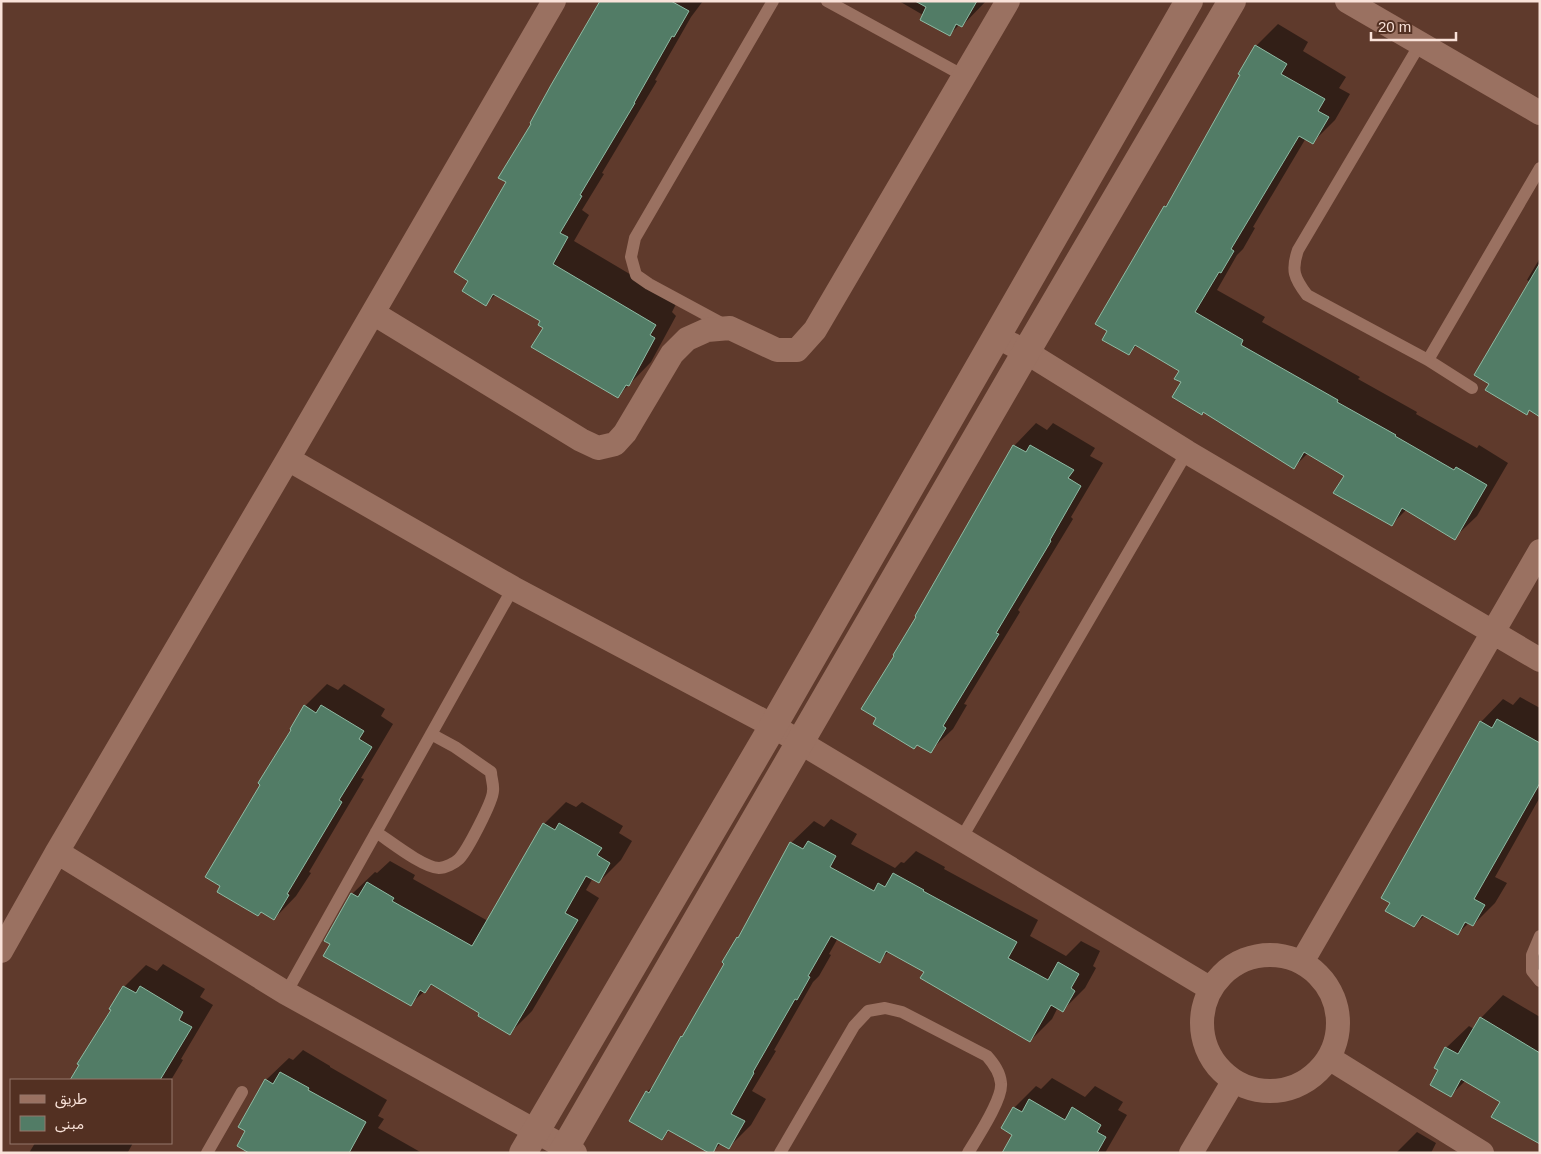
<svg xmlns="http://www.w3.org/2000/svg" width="1541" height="1154" viewBox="0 0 1541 1154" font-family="Helvetica,'Noto Sans Arabic',sans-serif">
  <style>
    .shadow { fill: #0007 }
    .building { fill: #527c66; stroke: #8fbba4 }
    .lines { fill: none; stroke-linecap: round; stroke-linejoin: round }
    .lane { stroke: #9a7161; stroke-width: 12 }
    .street { stroke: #9a7161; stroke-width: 24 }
    .secondary { stroke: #9a7161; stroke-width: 28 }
  </style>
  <rect width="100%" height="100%" fill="#5f3a2c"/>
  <path class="shadow" d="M 602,1 L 703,1 L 691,17 L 655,80 L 657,81 L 602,173 L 604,174 L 582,210 L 589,215 L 574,241 L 677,302 L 672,312 L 676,316 L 651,362 L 618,396 L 545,328 L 542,320 L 496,294 L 486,304 L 470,280 L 507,182 L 533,123 Z
    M 899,1 L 986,1 L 962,26 L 960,24 L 950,34 L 923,15 Z
    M 1278,24 L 1308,42 L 1303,51 L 1346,77 L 1339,88 L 1350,94 L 1335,120 L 1313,142 L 1306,138 L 1253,227 L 1255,228 L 1243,249 L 1237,255 L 1217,290 L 1265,317 L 1262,322 L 1360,377 L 1358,379 L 1417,412 L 1416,414 L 1477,448 L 1479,445 L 1508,463 L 1477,516 L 1454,538 L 1407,509 L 1391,525 L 1346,476 L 1308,453 L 1294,467 L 1203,411 L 1182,382 L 1181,371 L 1137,345 L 1128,354 L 1109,331 L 1096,323 L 1165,206 L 1171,201 L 1241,75 L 1256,46 Z
    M 1540,258 L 1540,415 L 1530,409 L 1527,413 L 1530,282 L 1527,280 Z
    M 1036,423 L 1047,430 L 1053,423 L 1095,448 L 1090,456 L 1103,463 L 1071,517 L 1073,519 L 1018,610 L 1020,612 L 964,704 L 967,705 L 953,729 L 930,751 L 918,616 L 916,615 L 1014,446 Z
    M 327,684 L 338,690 L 344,684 L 385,709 L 381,716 L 393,724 L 361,778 L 364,779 L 309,872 L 311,873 L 296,896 L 274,919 L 292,729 L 305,706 Z
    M 1520,697 L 1540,708 L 1540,797 L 1495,877 L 1507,883 L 1495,903 L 1473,925 L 1469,923 L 1458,933 L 1425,915 L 1414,926 L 1391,903 L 1382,898 L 1481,722 L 1503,699 L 1513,705 Z
    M 566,802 L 576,807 L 582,802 L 623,826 L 619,833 L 632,841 L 621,860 L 599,882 L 593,878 L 586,890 L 599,898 L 532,1011 L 510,1033 L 481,1013 L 433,984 L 410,1004 L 352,894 L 375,872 L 377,873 L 390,861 L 415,875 L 413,879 L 488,921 L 544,824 Z
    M 831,819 L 857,834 L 851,844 L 895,868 L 901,862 L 904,863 L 916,851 L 945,867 L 944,869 L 1038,920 L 1030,936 L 1066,956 L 1081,941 L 1100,951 L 1093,966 L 1096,968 L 1085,988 L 1063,1010 L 1058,1007 L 1052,1019 L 1030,1041 L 925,971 L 889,951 L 879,961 L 838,938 L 829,954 L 831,955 L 819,976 L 813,982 L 774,1050 L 776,1051 L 752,1091 L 766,1099 L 751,1125 L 729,1147 L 721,1143 L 712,1153 L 670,1130 L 662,1138 L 647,1092 L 657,1082 L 682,1037 L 686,1033 L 726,963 L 738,938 L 741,934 L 791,843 L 814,821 L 824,827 Z
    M 163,964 L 205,989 L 200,997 L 213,1005 L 181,1059 L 183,1060 L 171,1080 L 72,1080 L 124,987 L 146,965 L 157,971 Z
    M 1503,995 L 1540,1017 L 1540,1142 L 1502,1101 L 1465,1081 L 1451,1095 L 1439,1070 L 1436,1068 L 1446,1048 L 1469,1026 L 1474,1029 L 1481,1018 Z
    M 303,1050 L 330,1066 L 330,1067 L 387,1100 L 378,1116 L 384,1119 L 378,1128 L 422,1153 L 251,1153 L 247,1131 L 266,1080 L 289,1058 L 293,1060 Z
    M 1052,1078 L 1085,1097 L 1095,1086 L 1123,1102 L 1118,1110 L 1127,1115 L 1105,1153 L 1003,1153 L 1014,1135 L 1014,1108 L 1036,1086 L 1041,1089 Z
    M 1417,1132 L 1436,1143 L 1431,1153 L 1396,1153 Z
    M 35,1143 L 133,1143 L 128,1152 L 130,1153 L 29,1153 Z"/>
  <path class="building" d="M 600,1 L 671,1 L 689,11 L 674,37 L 672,36 L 634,103 L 635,103 L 580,195 L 582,196 L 560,233 L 568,237 L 553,264 L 656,325 L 650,335 L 655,338 L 629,386 L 626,385 L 618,398 L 531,347 L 543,328 L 538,325 L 540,321 L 493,294 L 486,306 L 462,291 L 468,281 L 454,272 L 506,182 L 498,178 L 531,124 L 530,123 L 551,85 Z
    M 915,1 L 977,1 L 962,27 L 956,24 L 950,36 L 920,20 L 926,7 Z
    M 1255,45 L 1287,64 L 1281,74 L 1325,99 L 1318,111 L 1329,117 L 1313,144 L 1299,136 L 1231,249 L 1234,251 L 1221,273 L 1219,272 L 1195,312 L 1243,340 L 1241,345 L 1338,400 L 1337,402 L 1396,435 L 1395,436 L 1454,470 L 1456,467 L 1487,485 L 1455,540 L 1402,508 L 1392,526 L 1333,493 L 1344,476 L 1304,452 L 1294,469 L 1203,412 L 1202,415 L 1172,397 L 1181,382 L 1174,379 L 1179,371 L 1135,345 L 1129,355 L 1102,340 L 1107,331 L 1095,324 L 1164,206 L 1166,207 L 1240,75 L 1238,74 Z
    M 1540,263 L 1540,417 L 1529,410 L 1527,415 L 1485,390 L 1489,384 L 1474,375 Z
    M 1013,445 L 1026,452 L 1030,445 L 1074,470 L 1068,478 L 1081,486 L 1050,540 L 1051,541 L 996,633 L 999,634 L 943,726 L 946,728 L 931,753 L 917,745 L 914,749 L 873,724 L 876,718 L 861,709 L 894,656 L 893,655 L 916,617 L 915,616 Z
    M 304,705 L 316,713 L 321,705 L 364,731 L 359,739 L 372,747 L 339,800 L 342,802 L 287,894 L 289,895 L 274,920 L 261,912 L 258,916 L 217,892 L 220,886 L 205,877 L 260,785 L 258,783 L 291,730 L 290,729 Z
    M 1497,719 L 1540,743 L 1540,783 L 1474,899 L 1485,905 L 1473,926 L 1465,922 L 1458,935 L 1422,915 L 1414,927 L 1385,911 L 1390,903 L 1381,898 L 1480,721 L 1492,728 Z
    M 543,823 L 555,830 L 559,823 L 602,848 L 597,855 L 610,863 L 599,883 L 586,876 L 565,913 L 578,920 L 510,1035 L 478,1016 L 479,1013 L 431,984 L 425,993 L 420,990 L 411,1006 L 323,956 L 330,944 L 324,941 L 351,893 L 358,897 L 367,882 L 394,898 L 392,901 L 472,946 Z
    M 808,841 L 836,856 L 830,867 L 874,891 L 878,883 L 885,887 L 893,873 L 924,890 L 923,891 L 1017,942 L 1008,958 L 1048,980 L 1058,962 L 1079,974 L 1071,988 L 1075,991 L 1063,1012 L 1051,1005 L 1030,1042 L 920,978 L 924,972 L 886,951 L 880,963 L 831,936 L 808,976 L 810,977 L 797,1000 L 795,999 L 753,1072 L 754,1073 L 731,1114 L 745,1121 L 729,1149 L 718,1143 L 713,1153 L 709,1153 L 668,1130 L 662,1140 L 629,1121 L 646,1091 L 649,1093 L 681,1036 L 682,1037 L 724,964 L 722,962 L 737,937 L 738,938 L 790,842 L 803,849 Z
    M 123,986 L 136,993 L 140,986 L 183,1012 L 179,1020 L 192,1027 L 160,1080 L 70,1080 L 79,1065 L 77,1064 L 111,1010 L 109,1009 Z
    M 1480,1017 L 1540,1053 L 1540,1144 L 1491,1117 L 1500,1102 L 1461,1079 L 1451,1097 L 1430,1085 L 1438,1070 L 1434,1068 L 1445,1047 L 1458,1054 Z
    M 280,1072 L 309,1088 L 308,1090 L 366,1122 L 349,1153 L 249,1153 L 237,1146 L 245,1131 L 238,1127 L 265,1079 L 273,1084 Z
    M 1029,1099 L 1065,1120 L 1072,1107 L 1101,1125 L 1097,1132 L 1106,1137 L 1097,1153 L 1002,1153 L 1012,1135 L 1001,1128 L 1013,1107 L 1022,1112 Z"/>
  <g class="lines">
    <path class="lane" d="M 827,1 L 964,76
      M 1420,44 L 1298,250 C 1291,270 1294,278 1307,295 L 1428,360 L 1472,388
      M 725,325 L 649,284 L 636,275 L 631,257 L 635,238 L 773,1
      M 1428,360 L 1540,168
      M 376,832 C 390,841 422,867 439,868 C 445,868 455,863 459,859 C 467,851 493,801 493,791 C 494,785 491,778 491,772 L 455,747 L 431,734
      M 961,839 L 1187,452
      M 1540,936 L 1532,955 L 1532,971 L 1540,981
      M 286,993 L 513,588
      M 207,1153 L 242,1092
      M 780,1153 L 854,1026 L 868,1011 L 885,1008 L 902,1012 L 987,1056 C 994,1064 1000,1072 1001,1083 C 1003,1099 977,1138 968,1153"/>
    <path class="street" d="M 1347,1 L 1540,113
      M 373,313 L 581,440 L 598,448 L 615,444 L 625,433 L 672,354 L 687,339 L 707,330 L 730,328 L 777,350 L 797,350 L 815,330 L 1008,1
      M 996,336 L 1026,352 L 1187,452 L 1540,660
      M 288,459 L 513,588 L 773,726 L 1211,989
      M 57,852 L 286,993 L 575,1153
      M 1,951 L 57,852 L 288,459 L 554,1
      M1202 1023a68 68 0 1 1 136 0a68 68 0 1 1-136 0Z
      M 1302,962 L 1540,551
      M 1329,1058 L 1482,1153
      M 1191,1153 L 1233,1082"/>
    <path class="secondary" d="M 523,1153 L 769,733 L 1189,1
      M 562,1153 L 1026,352 L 1232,1"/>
  </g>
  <rect width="1541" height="1154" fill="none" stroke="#f9e2d9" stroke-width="5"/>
  <rect x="10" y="1079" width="162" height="65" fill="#533022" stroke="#95776b"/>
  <rect x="20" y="1095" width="25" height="8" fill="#9a7161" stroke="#95776b"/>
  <text x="55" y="1104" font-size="15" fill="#f9e2d9">طريق</text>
  <rect x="20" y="1116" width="25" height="15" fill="#527c66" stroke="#95776b"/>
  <text x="55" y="1129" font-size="15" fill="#f9e2d9">مبنى</text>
  <path d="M1371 32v8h85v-8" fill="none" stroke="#f9e2d9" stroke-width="2.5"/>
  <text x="1378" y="32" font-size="15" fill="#f9e2d9" stroke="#533022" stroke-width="4" paint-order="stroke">20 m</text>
</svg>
